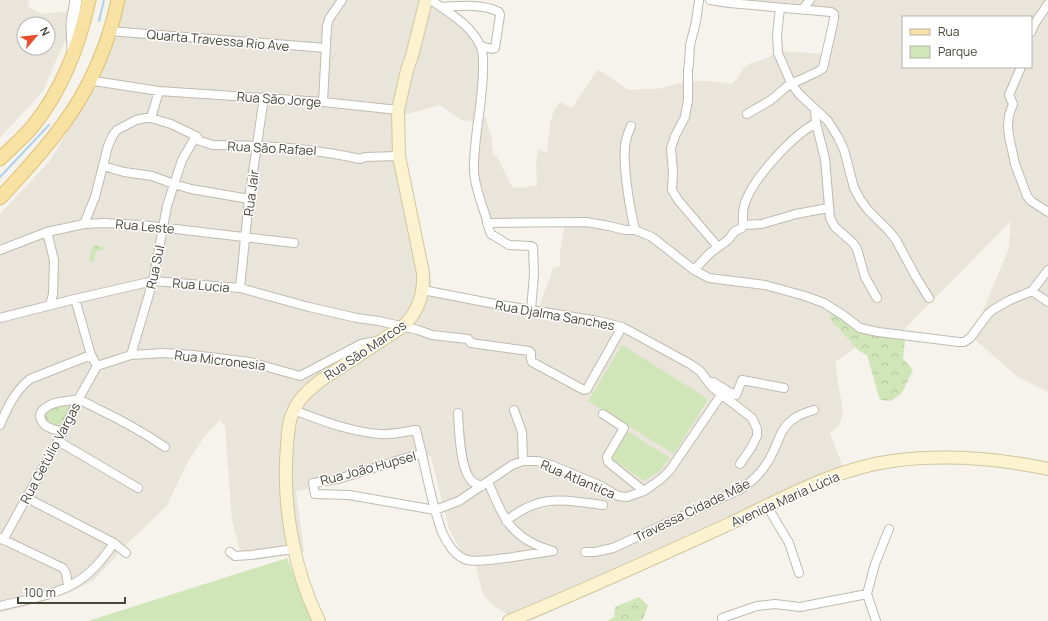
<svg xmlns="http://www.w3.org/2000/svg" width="1048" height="621" viewBox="0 0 1048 621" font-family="Manrope,sans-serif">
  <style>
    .residential { fill: #e9e5db; fill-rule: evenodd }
    .green { fill: #d0e6b9 }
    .forest { fill: url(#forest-crowns) }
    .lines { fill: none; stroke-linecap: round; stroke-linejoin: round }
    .stream { stroke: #aed1ec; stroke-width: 2 }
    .minor-casing { stroke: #c0bbaf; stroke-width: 10 }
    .tertiary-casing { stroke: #c0bbaf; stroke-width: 13 }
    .secondary-casing { stroke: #d1c69f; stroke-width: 14 }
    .primary-casing { stroke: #dcbf73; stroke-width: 15 }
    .minor { stroke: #fff; stroke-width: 8 }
    .tertiary { stroke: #fff; stroke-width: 11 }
    .secondary { stroke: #fbf2d0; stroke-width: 12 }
    .primary { stroke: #f7e1a3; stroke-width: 13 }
    .labels { text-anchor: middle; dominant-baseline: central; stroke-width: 3; stroke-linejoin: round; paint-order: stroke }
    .street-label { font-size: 13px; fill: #49443a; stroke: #fff }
  </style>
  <defs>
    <pattern id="forest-crowns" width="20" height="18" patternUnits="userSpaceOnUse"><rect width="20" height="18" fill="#d0e6b9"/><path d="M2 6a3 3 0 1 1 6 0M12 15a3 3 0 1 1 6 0" fill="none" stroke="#b4c6a0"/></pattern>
  </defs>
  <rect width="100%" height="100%" fill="#f5f3ec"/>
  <path class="residential" d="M 0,0 L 29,0 L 28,6 L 41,14 L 81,10 L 60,51 L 43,91 L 0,138 ZM 24,24 L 48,24 L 48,48 L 24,48 Z
    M 124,0 L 427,0 L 449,14 L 478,44 L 482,116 L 486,118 L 489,131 L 491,132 L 493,155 L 497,156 L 512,187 L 520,188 L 537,185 L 536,164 L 538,149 L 547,152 L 550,123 L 554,110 L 560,102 L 572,108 L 598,69 L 628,90 L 657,89 L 690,81 L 708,81 L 731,84 L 738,78 L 742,70 L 749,64 L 765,59 L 780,51 L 825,54 L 832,15 L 704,0 L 1048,0 L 1048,392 L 1018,377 L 972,337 L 1009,248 L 1011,221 L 892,342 L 865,341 L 835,362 L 843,412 L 839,426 L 830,433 L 847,478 L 792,500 L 530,621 L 509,621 L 510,616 L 493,605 L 483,594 L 474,560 L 461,551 L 449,529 L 431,456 L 343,483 L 296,491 L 304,552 L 242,559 L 232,520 L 225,427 L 220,420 L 204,437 L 188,462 L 166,507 L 133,538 L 94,580 L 69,593 L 0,613 L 0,214 L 49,162 L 100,78 ZM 903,17 L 1031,17 L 1031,67 L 903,67 ZM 440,105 L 461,120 L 475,122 L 476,169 L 487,218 L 490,224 L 565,225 L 560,252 L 560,266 L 553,268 L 551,275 L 537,312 L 433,294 L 429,267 L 411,191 L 400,116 Z"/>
  <path class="green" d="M 622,345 L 708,399 L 674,454 L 588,401 Z
    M 627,431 L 670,458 L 658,472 L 644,481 L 611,458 Z
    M 287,558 L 312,621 L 88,621 Z"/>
  <path class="forest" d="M 95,245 L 104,247 L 104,249 L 96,252 L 94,261 L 91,262 L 90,261 L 90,252 Z
    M 832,313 L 867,334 L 905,339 L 903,359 L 913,370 L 902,393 L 891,401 L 880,400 L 867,355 L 859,351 L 830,319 Z
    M 65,405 L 70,406 L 61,425 L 56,427 L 45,422 L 44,413 L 47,409 Z
    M 639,597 L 648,605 L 643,619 L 639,621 L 607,621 L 614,617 L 615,607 Z"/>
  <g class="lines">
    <path class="stream" d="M 99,21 L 104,0
      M 0,177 L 49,125"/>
    <defs>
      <path id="minor" d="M 431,0 C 449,13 470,24 480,45 C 484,52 483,61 483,69 C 483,104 473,138 474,172 C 475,186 480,200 485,214 C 487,220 488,228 491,234 L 509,245 L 531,246 L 533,247 L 534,274 L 531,310
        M 699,0 L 696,22 L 690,45 L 689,64 L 688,69 L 688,100 L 685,117 L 675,136 L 671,148 L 673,172 L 672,190 L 678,200 L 718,247
        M 710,0 L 729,3 L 831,12 L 834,14 L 834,19 L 823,68 L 819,71 L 800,80 L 791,83 L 771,100 L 747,114
        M 441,7 C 459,6 482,3 499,12 L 500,15 L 495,48 L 492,49 L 481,46
        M 780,8 L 777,35 L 778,53 L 791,83 L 799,94 L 828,121 L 838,137 L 844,150 L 854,188 L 860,199 L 868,210 L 889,231 L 896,240 L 916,277 L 929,298
        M 802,10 L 810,0
        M 109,31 L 326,48
        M 1031,32 L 1035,23 L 1048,4
        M 1021,67 L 1009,95 L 1013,104 L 1009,115 L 1008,126 L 1009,136 L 1015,164 L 1027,196 L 1031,201 L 1048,212
        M 89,82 L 94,81 L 159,91 L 323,102 L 398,110
        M 323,102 L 327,26 L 329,19 L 342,0
        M 151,118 L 159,91
        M 816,123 L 825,159 L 830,218 L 835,227 L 853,243 L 857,249 L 865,277 L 877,298
        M 631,126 C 628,133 625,140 625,147 C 623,168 630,210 635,230
        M 103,166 L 124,172 L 152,176 L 174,184 L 191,189 L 249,199
        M 487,223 L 586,222 L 609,226 L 625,230 L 635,230 L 652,237 L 694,270 L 709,278 L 765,285 L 805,296 L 824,303 L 843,315 L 860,328 L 878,332 L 959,342 L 964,342 L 970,338 L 988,314 L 994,309 L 1010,300 L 1032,291 L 1048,270
        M 84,224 L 95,197 L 108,146 L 113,135 L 117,130 L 136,120 L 146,118 L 151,118 L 171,124 L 196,136 L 200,141 L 213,145 C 262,145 311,148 360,159 L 365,157 L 399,156
        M 743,225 L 762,224 L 796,214 L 828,208
        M 47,232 L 54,260 L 53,294 L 50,305
        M 0,250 L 47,232 L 84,224 L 104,223 L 142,225 L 294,243
        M 694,270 L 710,253 L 728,240 L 735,231 L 742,228 C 744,221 742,213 744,206 C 751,180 792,136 816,123 L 815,109
        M 240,288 L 249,199 L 264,97
        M 423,290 L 495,304 L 598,321 L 622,327 L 639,336 L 690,364 L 700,371 L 712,387 L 752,418 L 757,429 L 757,436 L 751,448 L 740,464
        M 1032,291 L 1048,302
        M 75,299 L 91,355 L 97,366
        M 0,318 L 75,299 L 153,281 L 240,288 L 309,307 L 357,318 L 379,321 L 418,330 L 432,335 L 468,339 L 471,343 L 529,351 L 531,353 L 531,359 L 532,362 L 584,390 L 587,389 L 622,327
        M 131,355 L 153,281 L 167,206 L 182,160 L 196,136
        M 97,366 L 131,355 L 163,353 L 193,355 L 250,362 L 300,376 L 361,344 L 377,341
        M 713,382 L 729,392 L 736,395 L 742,380 L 784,388
        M 293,410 C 321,420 350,432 380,434 C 392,435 404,432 416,430 C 425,463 430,500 442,532 C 446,542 456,558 468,560 C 474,562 482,560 489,560 C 511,558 532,554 553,551 C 511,539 504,519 488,482
        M 514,410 L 522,432 L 523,461
        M 458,413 C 459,430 460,468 471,480 C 474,484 478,485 482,486
        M 603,414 L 624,428 L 607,457 L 608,462 L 644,491
        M 0,425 C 7,408 15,391 30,379 L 91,355
        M 63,432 C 58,430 50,429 46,426 C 29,411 53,402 66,401 C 69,401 74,399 78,400 C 84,401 92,406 98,409 C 121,420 143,432 165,447
        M 58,441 L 138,488
        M 422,453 L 338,479 L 313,483 L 315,494 L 349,495 L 435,510 L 459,501 L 512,465 L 523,461 L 537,461 L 549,464 L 599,485 L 618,496 L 627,497 L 644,491 L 661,479 L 670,470 L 721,395
        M 27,498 L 114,543 L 126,553
        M 767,506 L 789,543 L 799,573
        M 506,521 C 541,493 562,500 603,505
        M 0,538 L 63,568 L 66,573 L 68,586
        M 3,540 L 63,432 L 78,400 L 97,366
        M 230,552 L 235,556 L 251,555 L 294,549
        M 585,552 L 595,552 L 613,548 L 741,489 C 756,479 766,468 773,452 C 779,440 781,428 792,420 C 798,415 807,412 814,410
        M 0,606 C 32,598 66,595 91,571 C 100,563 107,553 114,543
        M 722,618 L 757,606 L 775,604 L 800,607 L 867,594
        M 876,621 L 867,594 L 875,564 L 889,529"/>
      <path id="tertiary" d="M 73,51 L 72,23 L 76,0"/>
      <path id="secondary" d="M 319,621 C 293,569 282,503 287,446 C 288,434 288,421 294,410 C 299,398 310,389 320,381 L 402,327 C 418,313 424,294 423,273 L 399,156 L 398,110 L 407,70 L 412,56 L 426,0
        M 509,621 C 583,591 657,557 729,524 C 782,499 834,469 892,461 C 945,454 996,458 1048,469"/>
      <path id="primary" d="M 0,159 C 11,148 23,138 33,126 C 63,89 79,46 89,0
        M 0,198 C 22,174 45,150 64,123 C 90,88 109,43 118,0"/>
    </defs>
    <use href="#minor" class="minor-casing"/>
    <use href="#tertiary" class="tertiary-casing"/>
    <use href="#secondary" class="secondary-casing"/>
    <use href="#primary" class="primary-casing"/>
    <use href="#minor" class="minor"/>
    <use href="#tertiary" class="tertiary"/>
    <use href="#secondary" class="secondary"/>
    <use href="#primary" class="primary"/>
  </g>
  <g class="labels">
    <g class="street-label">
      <text transform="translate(218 40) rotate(5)">Quarta Travessa Rio Ave</text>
      <text transform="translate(279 99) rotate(4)">Rua São Jorge</text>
      <text transform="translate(272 148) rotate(3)">Rua São Rafael</text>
      <text transform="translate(251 193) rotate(-83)">Rua Jair</text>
      <text transform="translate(145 226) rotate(5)">Rua Leste</text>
      <text transform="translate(155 267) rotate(-78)">Rua Sul</text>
      <text transform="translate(201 285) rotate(5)">Rua Lucia</text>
      <text transform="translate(555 315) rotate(10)">Rua Djalma Sanches</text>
      <text transform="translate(365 350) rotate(-34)">Rua São Marcos</text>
      <text transform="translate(220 360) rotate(7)">Rua Micronesia</text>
      <text transform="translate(50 453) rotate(-62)">Rua Getúlio Vargas</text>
      <text transform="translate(368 468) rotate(-15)">Rua João Hupsel</text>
      <text transform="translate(578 479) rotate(23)">Rua Atlantica</text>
      <text transform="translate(785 499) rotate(-24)">Avenida Maria Lúcia</text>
      <text transform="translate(692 510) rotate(-26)">Travessa Cidade Mãe</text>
    </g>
  </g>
  <rect x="902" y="16" width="130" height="52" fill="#ffffff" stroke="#b6b4b0"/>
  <rect x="910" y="29" width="20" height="6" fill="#f7e1a3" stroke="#b6b4b0"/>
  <text x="938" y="36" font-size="12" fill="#49443a">Rua</text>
  <rect x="910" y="46" width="20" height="12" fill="#d0e6b9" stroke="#b6b4b0"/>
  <text x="938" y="56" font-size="12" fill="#49443a">Parque</text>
  <g transform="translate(36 36) rotate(62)"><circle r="19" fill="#ffffff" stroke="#b6b4b0"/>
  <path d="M0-3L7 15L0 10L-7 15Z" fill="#ea4f2e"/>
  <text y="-6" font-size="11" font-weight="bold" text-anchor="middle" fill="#49443a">N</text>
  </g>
  <path d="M18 597v6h107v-6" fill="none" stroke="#49443a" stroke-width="2"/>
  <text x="24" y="597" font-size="12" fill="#49443a" stroke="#ffffff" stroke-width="3" paint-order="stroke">100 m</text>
</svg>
